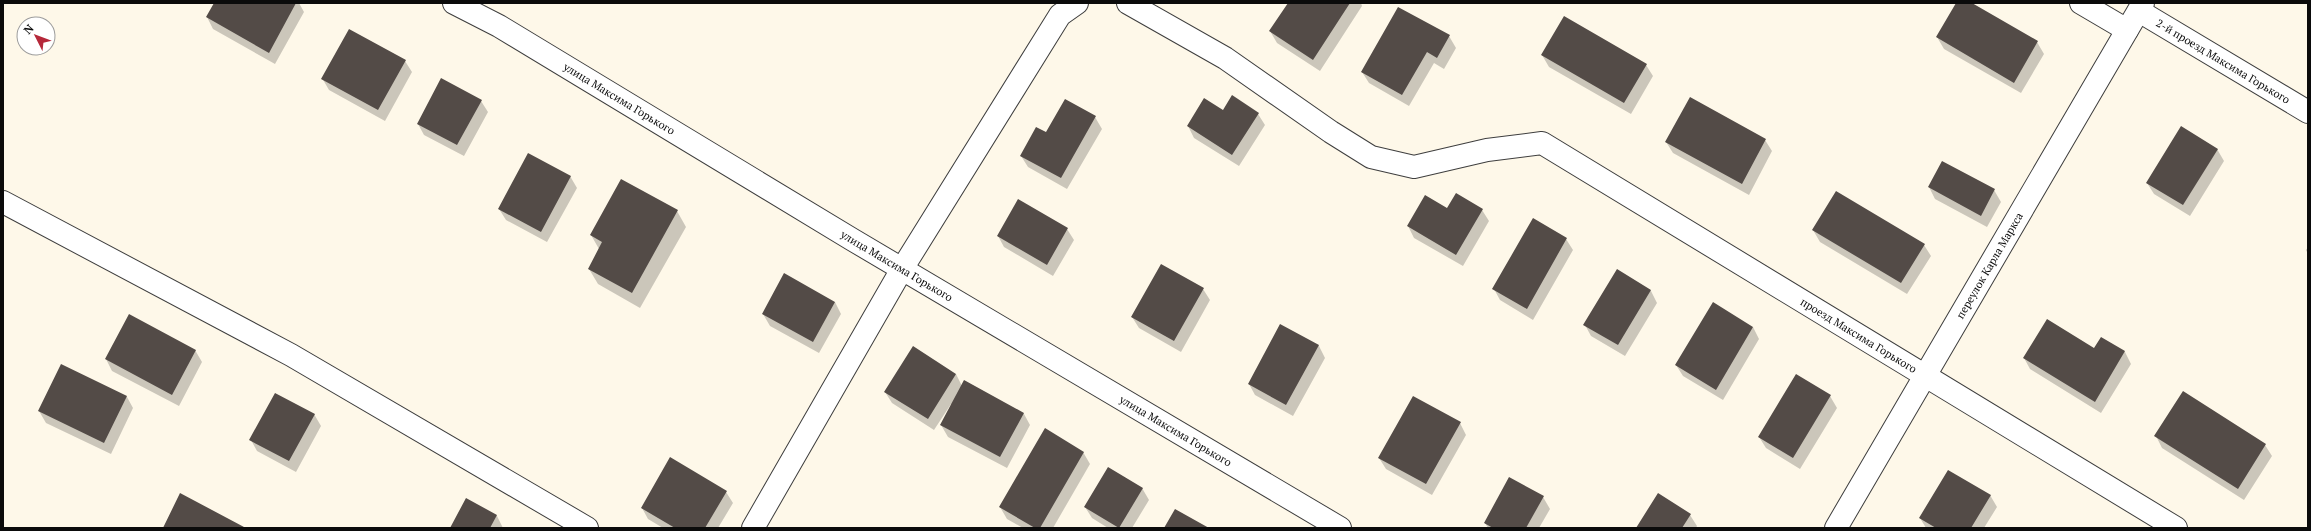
<svg xmlns="http://www.w3.org/2000/svg" width="2311" height="531" viewBox="0 0 2311 531" font-family="'PT Serif',serif">
  <style>
    .shadow { fill: #0003 }
    .building { fill: #534b47 }
    .lines { fill: none; stroke-linecap: round; stroke-linejoin: round }
    .minor-casing { stroke: #3e3e3e; stroke-width: 24 }
    .minor { stroke: #fff; stroke-width: 22 }
    .labels { text-anchor: middle; dominant-baseline: central; stroke-width: 4; stroke-linejoin: round; paint-order: stroke }
    .street-label { font-size: 11px; fill: #0b0b0b; stroke: #fff }
  </style>
  <rect width="100%" height="100%" fill="#fef8e9"/>
  <path class="shadow" d="M 215,3 L 299,3 L 304,12 L 275,64 L 213,29 L 207,17 Z
    M 1289,3 L 1361,3 L 1362,6 L 1320,71 L 1277,43 L 1270,31 Z
    M 1957,3 L 1970,3 L 2037,42 L 2044,54 L 2021,93 L 1944,49 L 1937,37 Z
    M 1449,36 L 1456,48 L 1444,69 L 1434,63 L 1409,106 L 1369,83 L 1362,72 Z
    M 1542,55 L 1646,65 L 1653,76 L 1631,114 L 1549,67 Z
    M 405,61 L 412,72 L 385,121 L 329,90 L 322,78 Z
    M 481,101 L 488,112 L 464,156 L 424,135 L 418,124 Z
    M 1223,111 L 1258,114 L 1265,125 L 1239,166 L 1194,138 L 1188,126 Z
    M 1095,117 L 1102,129 L 1067,189 L 1028,167 L 1021,156 L 1046,134 Z
    M 1765,140 L 1772,151 L 1749,195 L 1673,153 L 1666,142 Z
    M 2217,149 L 2224,161 L 2190,216 L 2154,194 L 2147,183 Z
    M 570,176 L 577,188 L 547,242 L 506,220 L 499,209 Z
    M 1929,187 L 1994,190 L 2001,202 L 1987,227 L 1935,199 Z
    M 1448,210 L 1482,210 L 1489,221 L 1463,266 L 1414,238 L 1408,226 Z
    M 677,211 L 686,227 L 640,308 L 598,284 L 589,269 L 599,249 L 591,235 Z
    M 1067,229 L 1074,240 L 1053,276 L 1004,247 L 998,236 Z
    M 1813,230 L 1924,245 L 1931,256 L 1907,294 L 1820,242 Z
    M 1566,239 L 1573,250 L 1533,320 L 1500,300 L 1494,289 Z
    M 2308,247 L 2308,254 L 2306,250 Z
    M 1617,271 L 1651,291 L 1657,303 L 1625,356 L 1591,336 L 1585,325 Z
    M 1203,289 L 1210,300 L 1181,352 L 1139,328 L 1132,317 Z
    M 835,302 L 841,314 L 819,353 L 770,326 L 763,314 Z
    M 1281,326 L 1319,346 L 1325,358 L 1293,416 L 1255,395 L 1249,384 Z
    M 1753,327 L 1759,339 L 1723,400 L 1683,376 L 1676,365 Z
    M 2101,338 L 2125,352 L 2131,364 L 2101,413 L 2030,369 L 2024,358 L 2094,350 Z
    M 195,350 L 202,362 L 179,406 L 112,371 L 106,359 Z
    M 956,374 L 962,386 L 965,381 L 1024,414 L 1030,425 L 1007,468 L 948,437 L 941,425 L 952,405 L 951,404 L 934,430 L 892,403 L 885,392 Z
    M 1830,396 L 1837,408 L 1800,469 L 1766,448 L 1759,437 Z
    M 127,397 L 133,408 L 111,454 L 46,423 L 39,411 Z
    M 314,414 L 321,426 L 296,472 L 257,451 L 251,440 Z
    M 1460,423 L 1466,435 L 1432,495 L 1386,469 L 1379,458 Z
    M 2156,436 L 2265,445 L 2272,456 L 2244,500 L 2162,448 Z
    M 1083,452 L 1090,464 L 1053,528 L 1023,528 L 1007,519 L 1000,507 Z
    M 1142,488 L 1149,500 L 1132,528 L 1108,528 L 1092,518 L 1085,507 Z
    M 726,492 L 733,503 L 718,528 L 663,528 L 648,519 L 642,508 Z
    M 180,495 L 243,528 L 163,528 Z
    M 1990,495 L 1997,507 L 1984,528 L 1926,528 L 1920,518 Z
    M 1543,497 L 1550,509 L 1539,528 L 1488,528 L 1485,523 Z
    M 467,500 L 497,516 L 503,528 L 451,528 Z
    M 1690,515 L 1697,526 L 1696,528 L 1637,528 Z"/>
  <path class="building" d="M 214,3 L 296,3 L 269,53 L 206,17 Z
    M 1288,3 L 1350,3 L 1313,60 L 1269,31 Z
    M 1956,3 L 1972,3 L 2038,41 L 2014,83 L 1936,37 Z
    M 1398,7 L 1450,35 L 1437,58 L 1427,52 L 1402,95 L 1361,72 Z
    M 1564,16 L 1647,64 L 1624,103 L 1541,55 Z
    M 349,29 L 406,60 L 378,110 L 321,79 Z
    M 441,78 L 482,100 L 457,145 L 417,124 Z
    M 1232,95 L 1259,113 L 1232,155 L 1187,126 L 1204,98 L 1223,110 Z
    M 1690,97 L 1766,139 L 1742,184 L 1665,142 Z
    M 1065,99 L 1096,116 L 1061,178 L 1020,156 L 1036,127 L 1046,132 Z
    M 2181,126 L 2218,149 L 2183,205 L 2146,183 Z
    M 528,153 L 571,176 L 541,232 L 498,209 Z
    M 1942,161 L 1995,189 L 1981,216 L 1928,187 Z
    M 621,179 L 678,210 L 632,293 L 588,269 L 602,242 L 590,235 Z
    M 1836,191 L 1925,244 L 1901,283 L 1812,230 Z
    M 1456,193 L 1483,209 L 1456,255 L 1407,226 L 1425,195 L 1447,208 Z
    M 1018,199 L 1068,228 L 1047,265 L 997,236 Z
    M 1533,218 L 1567,238 L 1527,309 L 1492,289 Z
    M 1161,264 L 1204,288 L 1174,341 L 1131,317 Z
    M 1617,269 L 1651,290 L 1618,345 L 1583,325 Z
    M 784,273 L 835,302 L 813,342 L 762,314 Z
    M 1713,302 L 1753,327 L 1716,390 L 1675,365 Z
    M 129,314 L 196,350 L 172,395 L 105,359 Z
    M 2047,319 L 2094,348 L 2101,337 L 2125,351 L 2095,402 L 2023,358 Z
    M 1280,324 L 1319,345 L 1286,405 L 1248,384 Z
    M 913,346 L 956,374 L 928,419 L 884,392 Z
    M 61,364 L 127,396 L 104,443 L 38,411 Z
    M 1796,374 L 1831,395 L 1793,458 L 1758,437 Z
    M 964,380 L 1024,413 L 1000,457 L 940,425 Z
    M 2183,391 L 2266,444 L 2238,489 L 2154,436 Z
    M 275,393 L 315,414 L 289,461 L 249,440 Z
    M 1413,396 L 1461,422 L 1426,484 L 1378,458 Z
    M 1045,428 L 1084,452 L 1040,528 L 1035,528 L 999,507 Z
    M 670,457 L 727,491 L 705,528 L 675,528 L 641,508 Z
    M 1108,467 L 1143,488 L 1119,528 L 1084,507 Z
    M 1948,470 L 1991,495 L 1971,528 L 1936,528 L 1919,518 Z
    M 1509,477 L 1544,496 L 1526,528 L 1493,528 L 1484,523 Z
    M 180,493 L 244,527 L 163,528 Z
    M 1658,493 L 1691,514 L 1682,528 L 1636,528 Z
    M 466,498 L 497,515 L 490,528 L 450,528 Z
    M 1175,509 L 1209,528 L 1164,528 Z"/>
  <g class="lines">
    <defs>
      <g id="minor">
        <path id="s1" d="M 454,3 L 499,26 L 853,240 L 1340,528"/>
        <path id="s2" d="M 1128,3 L 1225,58 L 1331,132 L 1371,157 L 1414,167 L 1487,150 L 1542,143 L 2176,528"/>
        <path d="M 2081,3 L 2127,30"/>
        <path id="s3" d="M 2139,11 L 2308,112"/>
        <path d="M 3,202 L 291,355 L 587,528"/>
        <path d="M 753,528 L 902,269 L 1060,15 L 1077,3"/>
        <path id="s4" d="M 1836,528 L 2143,3"/>
      </g>
    </defs>
    <use href="#minor" class="minor-casing"/>
    <use href="#minor" class="minor"/>
  </g>
  <g class="labels">
    <g class="street-label">
      <text stroke="none"><textPath href="#s3" startOffset="98">2-й проезд Максима Горького</textPath></text>
      <text stroke="none"><textPath href="#s1" startOffset="191">улица Максима Горького</textPath></text>
      <text stroke="none"><textPath href="#s4" startOffset="304">переулок Карла Маркса</textPath></text>
      <text stroke="none"><textPath href="#s1" startOffset="515">улица Максима Горького</textPath></text>
      <text stroke="none"><textPath href="#s2" startOffset="833">проезд Максима Горького</textPath></text>
      <text stroke="none"><textPath href="#s1" startOffset="839">улица Максима Горького</textPath></text>
    </g>
  </g>
  <rect width="2311" height="531" fill="none" stroke="#0b0b0b" stroke-width="8"/>
  <g transform="translate(36 36) rotate(312)"><circle r="19" fill="#ffffff" stroke="#9d9d9d"/>
  <path d="M0-3L7 15L0 10L-7 15Z" fill="#b5283a"/>
  <text y="-6" font-size="11" font-weight="bold" text-anchor="middle" fill="#0b0b0b">N</text>
  </g>
</svg>
